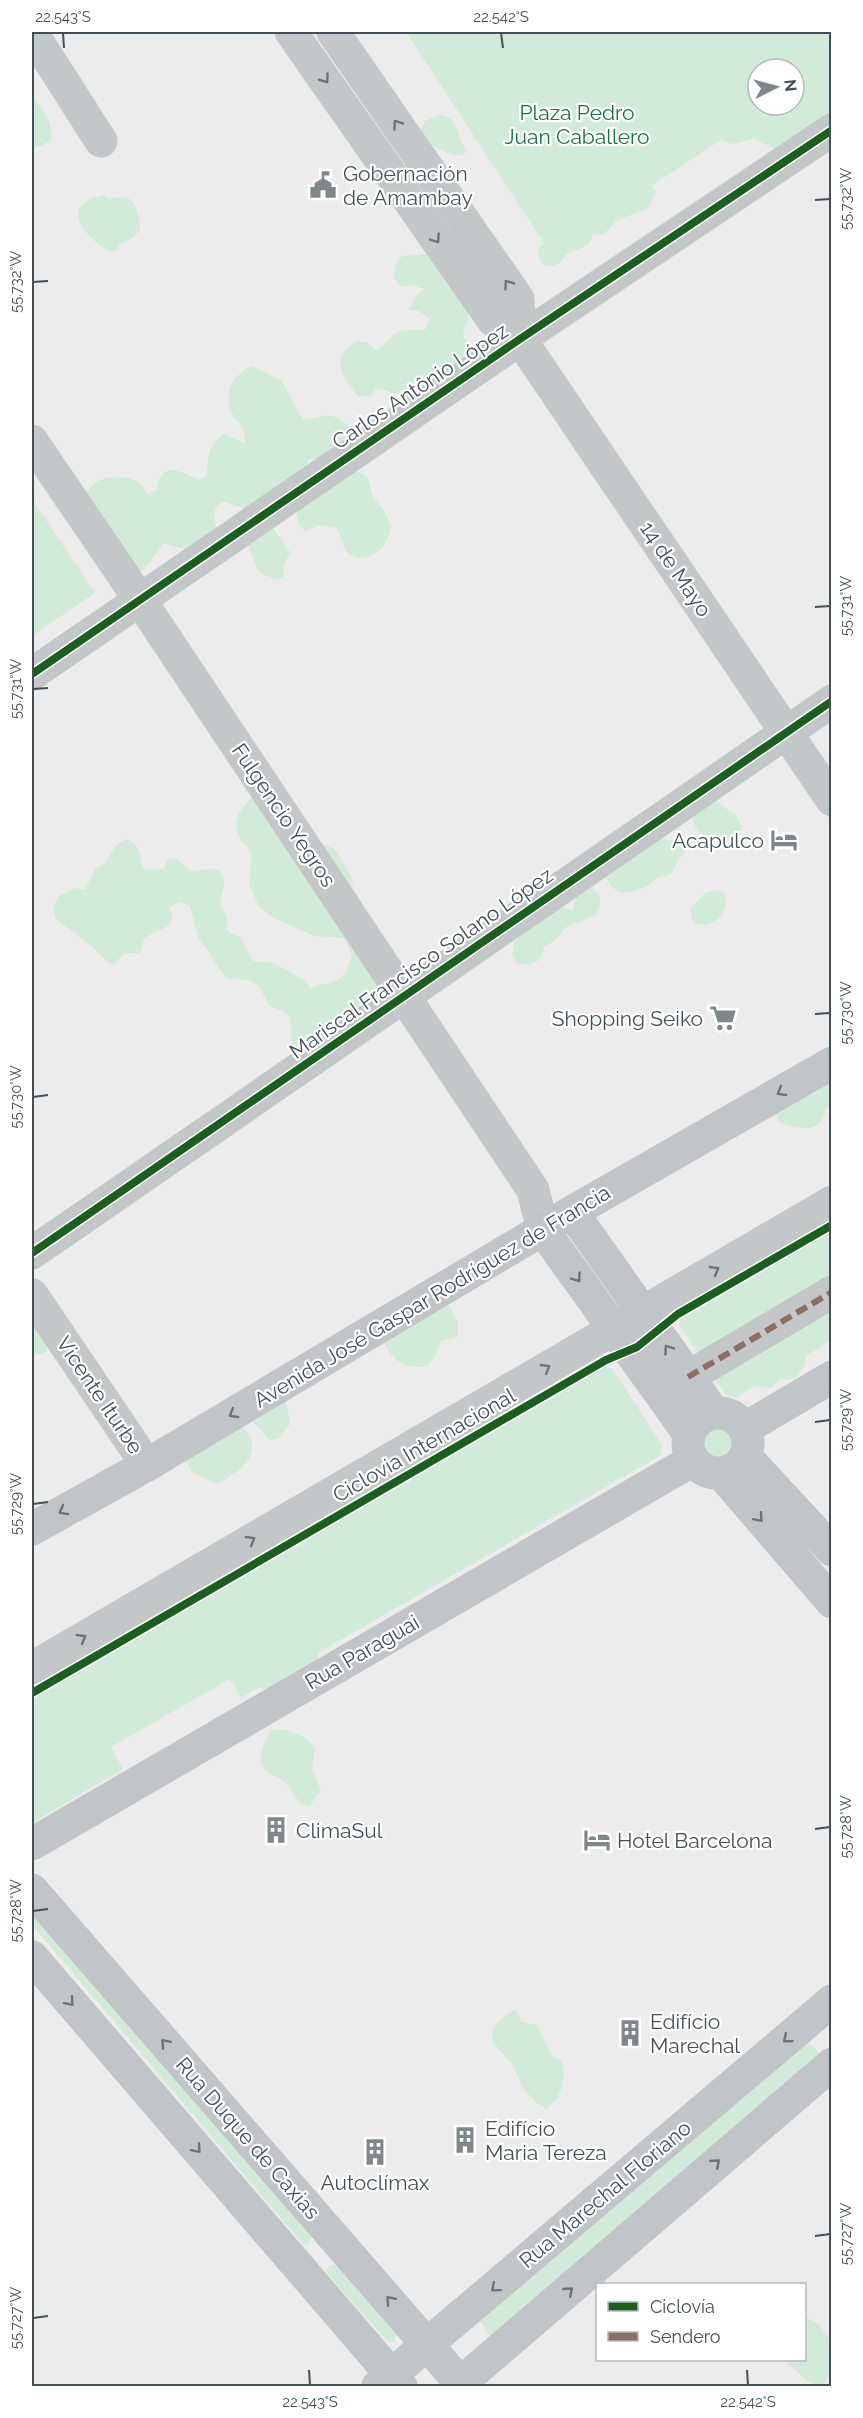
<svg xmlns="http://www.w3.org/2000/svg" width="863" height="2418" viewBox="0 0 863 2418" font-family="Raleway,sans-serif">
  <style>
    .green { fill: #d2ead9; fill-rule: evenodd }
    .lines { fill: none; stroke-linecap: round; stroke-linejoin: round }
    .minor { stroke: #c3c7c8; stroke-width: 33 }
    .major { stroke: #c2c5c7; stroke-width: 33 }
    .quiet { stroke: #8d6e63; stroke-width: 6; stroke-dasharray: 12 6; stroke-linecap: butt }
    .cycleway-casing { stroke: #fff; stroke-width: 11 }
    .cycleway { stroke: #1b5e20; stroke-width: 8 }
    .oneway { stroke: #6b7478 }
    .oneway2 { stroke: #6a7378 }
    .ticks { fill: none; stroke: #455056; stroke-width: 2 }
    .labels { text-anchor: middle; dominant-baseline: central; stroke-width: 4.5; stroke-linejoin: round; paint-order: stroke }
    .park-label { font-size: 21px; fill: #1e7040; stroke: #fff }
    .poi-label { font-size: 21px; fill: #455056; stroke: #fff; text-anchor: start }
    .street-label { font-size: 21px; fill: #455056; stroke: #fff }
    .neatline { fill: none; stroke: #455056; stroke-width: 2 }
    .ticks-label { font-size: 15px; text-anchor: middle; fill: #455056 }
  </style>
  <rect width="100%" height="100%" fill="#edecec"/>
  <path class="green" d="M 406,32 L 831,32 L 831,128 L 775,149 L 754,139 L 733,144 L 721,140 L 651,186 L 656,192 L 648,208 L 616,221 L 604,234 L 593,235 L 588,245 L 567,254 L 556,266 L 544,265 L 540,261 L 538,249 L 544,243 ZM 758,69 L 794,69 L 794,105 L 758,105 Z
    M 32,97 C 44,111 54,122 50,141 L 41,146 L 32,148 Z
    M 440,115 C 460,117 456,138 466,149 L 464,155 C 452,158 439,147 427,144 L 420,131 L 425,121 Z
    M 104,195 L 108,199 C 114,199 118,197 123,197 C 137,197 138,219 141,229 L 134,237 L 119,245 L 118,250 L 111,252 C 85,239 56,204 104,195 Z
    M 427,254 L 469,314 L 463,335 L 474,354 L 408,401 L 398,394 L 377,388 L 370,396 L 358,397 C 343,377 328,357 357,341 L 368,343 L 376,350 C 384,346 385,343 391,337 C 399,328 414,330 425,330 L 429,319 L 420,311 L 409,310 L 414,299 L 423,289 L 413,285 L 402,287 L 394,278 L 395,266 L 402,256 Z
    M 252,366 C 263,370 270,377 281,380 L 303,420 C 310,419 316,417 322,416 C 338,413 352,427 357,440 L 332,459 L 310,459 L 305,468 L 254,512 L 223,501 L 215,508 L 214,519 L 218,530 L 186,550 L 164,543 L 145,569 L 136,574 L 84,500 C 87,494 89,487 95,483 C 104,475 134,475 142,485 C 144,487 145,491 147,494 L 156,490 C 161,461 179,470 198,480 L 207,475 C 208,457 208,444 224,434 L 245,443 C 246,427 239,426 232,413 C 223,392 233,374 252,366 Z
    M 357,471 L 367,476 L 373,497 L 384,510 L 391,526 C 389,533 387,542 382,548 C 374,557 358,562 348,553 C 341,545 342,536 337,528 L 320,525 L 306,531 C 298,526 297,521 297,511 L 325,493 L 346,473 Z
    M 32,499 L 95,593 L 32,636 Z
    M 268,521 L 290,552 L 284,565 L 283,576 L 278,580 L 262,574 L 258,569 L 249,550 L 249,545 Z
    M 253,795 L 314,841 L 335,849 L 351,876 L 355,898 L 393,990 L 298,1061 C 288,1046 293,1034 290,1017 L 281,1010 L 270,1007 L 259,986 L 249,980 L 227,978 L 220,970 L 207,949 L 199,940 L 190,906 L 180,902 L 170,907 L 173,917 L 168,926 L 144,938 L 140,953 L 125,953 L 113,964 L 108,963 L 96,950 L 56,919 L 53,907 L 59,896 L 74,888 L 85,890 L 95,869 L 105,863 L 117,844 L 127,839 C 139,844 141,855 142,867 L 148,870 L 164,869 C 170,844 185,869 191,871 C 201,874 214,862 222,874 C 228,885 220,892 221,902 C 221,912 229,914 227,929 L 230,933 L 240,937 L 253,961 L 274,963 L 304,980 L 311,988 C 338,979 342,986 352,955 L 344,938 L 314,936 L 274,918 L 259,907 L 250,886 L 251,853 L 238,835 L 236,824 L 239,813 Z
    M 714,801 C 723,804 725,810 736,814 L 742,829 L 734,837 C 704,833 700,845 689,810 Z
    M 680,837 L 684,841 C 688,854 680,855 676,865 C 672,873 671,877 661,876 C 655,878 655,881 650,884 C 630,896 611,898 605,872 L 658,838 L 668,840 Z
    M 589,885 C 595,888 599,894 600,900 C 602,921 577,920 565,928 C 562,931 560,936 556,939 C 553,942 548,944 544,947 C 540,965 535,963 518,965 L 512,955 L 514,943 L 518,938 L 558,903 L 573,912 L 577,894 Z
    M 717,891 L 723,892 C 733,911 715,928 696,924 L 692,919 L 690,909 L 706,892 Z
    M 831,1071 L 831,1104 L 825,1108 C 825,1135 794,1130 778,1121 L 775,1104 L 808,1094 L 814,1095 Z
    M 831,1228 L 831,1340 L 807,1355 L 804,1367 L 795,1378 L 779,1380 L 772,1388 L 755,1386 L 736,1398 L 725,1394 L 679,1324 L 683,1314 Z
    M 444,1301 C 453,1310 462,1323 457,1337 L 441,1341 L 435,1357 L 428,1365 C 409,1373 387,1358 383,1338 Z
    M 32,1320 L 51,1338 L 44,1354 L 32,1354 Z
    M 598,1367 L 612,1368 L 662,1445 L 661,1455 L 318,1653 L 317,1664 L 266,1690 L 260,1687 L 241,1698 L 230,1679 L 111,1747 L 123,1769 L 32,1823 L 32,1691 Z
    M 286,1399 L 290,1424 L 278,1439 L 269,1440 L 252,1420 Z
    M 242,1427 C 268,1453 240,1470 218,1484 L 191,1472 L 184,1456 Z
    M701 1444a16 16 0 1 1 32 0a16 16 0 1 1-32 0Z
    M 275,1729 C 288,1728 309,1737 315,1748 L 312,1770 L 321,1790 L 309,1807 C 294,1800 296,1794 286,1784 C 282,1779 276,1777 270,1774 C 252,1764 264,1745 270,1732 Z
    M 32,1906 L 311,2237 L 308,2244 L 303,2244 L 32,1925 Z
    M 516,2009 L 521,2022 L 536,2025 L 552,2055 L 562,2061 C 566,2080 562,2098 546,2109 L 537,2103 L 522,2087 L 514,2067 L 493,2042 L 492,2031 L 498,2021 Z
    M 808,2042 L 817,2050 L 820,2061 L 490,2336 L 481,2323 L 479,2312 L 620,2196 L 630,2194 L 632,2183 Z
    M 330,2265 L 336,2265 L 397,2335 L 394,2342 L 388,2342 L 327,2273 L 326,2270 Z
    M 805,2317 C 815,2321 824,2328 829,2339 C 836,2353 834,2379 819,2386 L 808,2381 L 784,2360 L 804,2360 Z"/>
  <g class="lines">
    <path class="minor" d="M 291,32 L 493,320 L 520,339 L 832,800
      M 333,32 L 518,299 L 520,339
      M 32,33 L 101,141
      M 32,441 L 140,600 L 533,1190 L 543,1230
      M 32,674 L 520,339 L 832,130
      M 32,1253 L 832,701
      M 32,1295 L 147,1465
      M 688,1377 L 832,1292
      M 32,1668 L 832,1202"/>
    <path class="major" d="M 572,1212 L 714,1413
      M 543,1230 L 689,1434
      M688 1443a30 30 0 1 1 60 0a30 30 0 1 1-60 0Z
      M 744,1429 L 832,1377
      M 745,1456 L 832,1550
      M 721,1473 L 832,1602
      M 32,1529 L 147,1465 L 572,1212 L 832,1063
      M 32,1844 L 693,1460
      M 32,1890 L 463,2386
      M 32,1957 L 401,2386
      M 378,2386 L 832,2001
      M 457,2386 L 832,2064"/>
    <path class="quiet" d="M 688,1377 L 832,1292"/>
    <defs>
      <path id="cycleway" d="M 32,674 L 520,339 L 832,130
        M 32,1253 L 832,701
        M 32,1693 L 606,1360 L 637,1347 L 678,1314 L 832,1225"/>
    </defs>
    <use href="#cycleway" class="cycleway-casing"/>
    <use href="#cycleway" class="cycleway"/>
  </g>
  <defs><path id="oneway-chevron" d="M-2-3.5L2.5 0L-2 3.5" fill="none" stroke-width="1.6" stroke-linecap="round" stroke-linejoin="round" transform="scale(1.5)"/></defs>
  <g class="oneway">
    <use href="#oneway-chevron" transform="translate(325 79) rotate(55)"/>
    <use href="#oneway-chevron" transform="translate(397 124) rotate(-125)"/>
    <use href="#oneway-chevron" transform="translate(436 239) rotate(55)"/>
    <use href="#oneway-chevron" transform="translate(508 284) rotate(-125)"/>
    <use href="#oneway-chevron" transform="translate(715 1270) rotate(-30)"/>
    <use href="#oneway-chevron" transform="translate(546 1368) rotate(-30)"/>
    <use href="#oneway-chevron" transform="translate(251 1540) rotate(-30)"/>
    <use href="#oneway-chevron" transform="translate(82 1638) rotate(-30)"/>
  </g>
  <g class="oneway2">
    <use href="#oneway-chevron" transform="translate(781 1092) rotate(150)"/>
    <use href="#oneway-chevron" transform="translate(577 1278) rotate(55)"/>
    <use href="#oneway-chevron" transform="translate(668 1349) rotate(-125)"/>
    <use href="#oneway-chevron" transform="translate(233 1414) rotate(149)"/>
    <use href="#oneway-chevron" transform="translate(63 1511) rotate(151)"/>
    <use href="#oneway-chevron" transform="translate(759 1518) rotate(49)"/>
    <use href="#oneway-chevron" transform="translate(70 2002) rotate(49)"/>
    <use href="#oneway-chevron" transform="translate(787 2039) rotate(140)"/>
    <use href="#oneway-chevron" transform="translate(165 2043) rotate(-131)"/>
    <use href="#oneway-chevron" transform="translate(197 2149) rotate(49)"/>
    <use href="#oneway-chevron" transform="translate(716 2163) rotate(-41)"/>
    <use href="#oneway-chevron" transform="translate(495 2288) rotate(140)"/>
    <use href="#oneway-chevron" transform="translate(569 2291) rotate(-41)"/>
    <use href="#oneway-chevron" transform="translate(390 2300) rotate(-131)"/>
  </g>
  <path class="ticks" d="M 63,33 L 64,48M 501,33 L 503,48M 815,200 L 830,199M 33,282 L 48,281M 815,607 L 830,606M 33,689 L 48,688M 815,1014 L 830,1013M 33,1097 L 48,1095M 815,1422 L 830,1420M 33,1504 L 48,1502M 815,1829 L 830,1827M 33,1911 L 48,1909M 815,2236 L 830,2234M 33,2318 L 48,2316M 309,2370 L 310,2385M 747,2370 L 748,2385"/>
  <defs>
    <symbol id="civic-bare" viewBox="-9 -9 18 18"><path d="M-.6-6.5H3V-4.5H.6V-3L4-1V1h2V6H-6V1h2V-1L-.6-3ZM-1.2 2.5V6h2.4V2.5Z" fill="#80878a" stroke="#fff" stroke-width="2.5" paint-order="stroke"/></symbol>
    <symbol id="hotel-bare" viewBox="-9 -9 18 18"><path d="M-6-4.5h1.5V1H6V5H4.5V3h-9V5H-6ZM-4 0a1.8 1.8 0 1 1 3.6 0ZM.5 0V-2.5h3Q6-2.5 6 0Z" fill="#80878a" stroke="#fff" stroke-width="2.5" paint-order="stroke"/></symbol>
    <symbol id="supermarket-bare" viewBox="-9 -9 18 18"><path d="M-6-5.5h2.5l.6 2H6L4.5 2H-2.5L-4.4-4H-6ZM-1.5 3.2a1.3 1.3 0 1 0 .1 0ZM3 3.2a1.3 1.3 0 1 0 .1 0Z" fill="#80878a" stroke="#fff" stroke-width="2.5" paint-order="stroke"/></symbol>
    <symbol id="building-bare" viewBox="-9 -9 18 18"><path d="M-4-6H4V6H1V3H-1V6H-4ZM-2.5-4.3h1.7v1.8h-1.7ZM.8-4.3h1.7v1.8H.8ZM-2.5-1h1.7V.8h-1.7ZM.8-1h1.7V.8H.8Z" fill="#80878a" stroke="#fff" stroke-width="2.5" paint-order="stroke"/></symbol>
  </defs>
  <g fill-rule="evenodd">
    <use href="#civic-bare" x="304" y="166" width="38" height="38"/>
    <use href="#hotel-bare" x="765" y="821" width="38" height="38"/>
    <use href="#supermarket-bare" x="704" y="999" width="38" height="38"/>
    <use href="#building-bare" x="257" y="1811" width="38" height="38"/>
    <use href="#hotel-bare" x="578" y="1821" width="38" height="38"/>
    <use href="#building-bare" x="611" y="2014" width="38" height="38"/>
    <use href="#building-bare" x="446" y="2121" width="38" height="38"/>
    <use href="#building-bare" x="356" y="2133" width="38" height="38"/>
  </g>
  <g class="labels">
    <g class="park-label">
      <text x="577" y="112">Plaza Pedro<tspan x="577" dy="24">Juan Caballero</tspan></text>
    </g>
    <g class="poi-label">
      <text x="343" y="173">Gobernación<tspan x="343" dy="24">de Amambay</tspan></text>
      <text x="764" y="840" text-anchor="end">Acapulco</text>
      <text x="703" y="1018" text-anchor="end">Shopping Seiko</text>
      <text x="296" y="1830">ClimaSul</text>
      <text x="617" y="1840">Hotel Barcelona</text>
      <text x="650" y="2021">Edifício<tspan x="650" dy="24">Marechal</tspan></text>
      <text x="485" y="2128">Edifício<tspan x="485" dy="24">Maria Tereza</tspan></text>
      <text x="375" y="2182" text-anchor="middle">Autoclímax</text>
    </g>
    <g class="street-label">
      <text transform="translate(420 386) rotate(-34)">Carlos Antônio López</text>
      <text transform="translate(676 569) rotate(56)">14 de Mayo</text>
      <text transform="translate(284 815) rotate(56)">Fulgencio Yegros</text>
      <text transform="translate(421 963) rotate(-35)">Mariscal Francisco Solano López</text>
      <text transform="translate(432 1296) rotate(-31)">Avenida José Gaspar Rodríguez de Francia</text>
      <text transform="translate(100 1395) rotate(56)">Vicente Iturbe</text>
      <text transform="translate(424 1445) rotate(-30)">Ciclovia Internacional</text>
      <text transform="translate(362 1652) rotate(-30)">Rua Paraguai</text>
      <text transform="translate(248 2138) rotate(49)">Rua Duque de Caxias</text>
      <text transform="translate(605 2194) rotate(-40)">Rua Marechal Floriano</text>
    </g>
  </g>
  <rect width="863" height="2418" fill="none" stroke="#ffffff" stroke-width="66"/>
  <rect x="596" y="2283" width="210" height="78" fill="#ffffff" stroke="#b5b9bb" stroke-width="1.5"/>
  <rect x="608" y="2302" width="30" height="9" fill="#1b5e20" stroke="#b5b9bb" stroke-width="1.5"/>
  <text x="650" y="2313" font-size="18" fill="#455056">Ciclovía</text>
  <rect x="608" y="2332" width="30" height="9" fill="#8d6e63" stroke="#b5b9bb" stroke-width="1.5"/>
  <text x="650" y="2343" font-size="18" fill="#455056">Sendero</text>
  <g transform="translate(776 87) rotate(84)"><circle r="28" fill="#ffffff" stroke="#b5b9bb" stroke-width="1.5"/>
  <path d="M0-4.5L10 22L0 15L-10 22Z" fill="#80878a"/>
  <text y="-9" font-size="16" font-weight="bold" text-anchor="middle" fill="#455056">N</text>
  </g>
  <rect x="33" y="33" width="797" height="2352" class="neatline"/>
  <g class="ticks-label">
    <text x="63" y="22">22.543°S</text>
    <text x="501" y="22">22.542°S</text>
    <text transform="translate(846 199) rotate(-90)" y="5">55.732°W</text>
    <text transform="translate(16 282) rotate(-90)" y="5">55.732°W</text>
    <text transform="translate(846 606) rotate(-90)" y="5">55.731°W</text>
    <text transform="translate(16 689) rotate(-90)" y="5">55.731°W</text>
    <text transform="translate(846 1013) rotate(-90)" y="5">55.730°W</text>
    <text transform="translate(16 1097) rotate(-90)" y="5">55.730°W</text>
    <text transform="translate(846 1420) rotate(-90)" y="5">55.729°W</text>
    <text transform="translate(16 1504) rotate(-90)" y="5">55.729°W</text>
    <text transform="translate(846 1827) rotate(-90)" y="5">55.728°W</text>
    <text transform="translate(16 1911) rotate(-90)" y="5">55.728°W</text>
    <text transform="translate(846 2234) rotate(-90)" y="5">55.727°W</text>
    <text transform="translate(16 2318) rotate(-90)" y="5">55.727°W</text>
    <text x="310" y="2407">22.543°S</text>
    <text x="748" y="2407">22.542°S</text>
  </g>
</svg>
